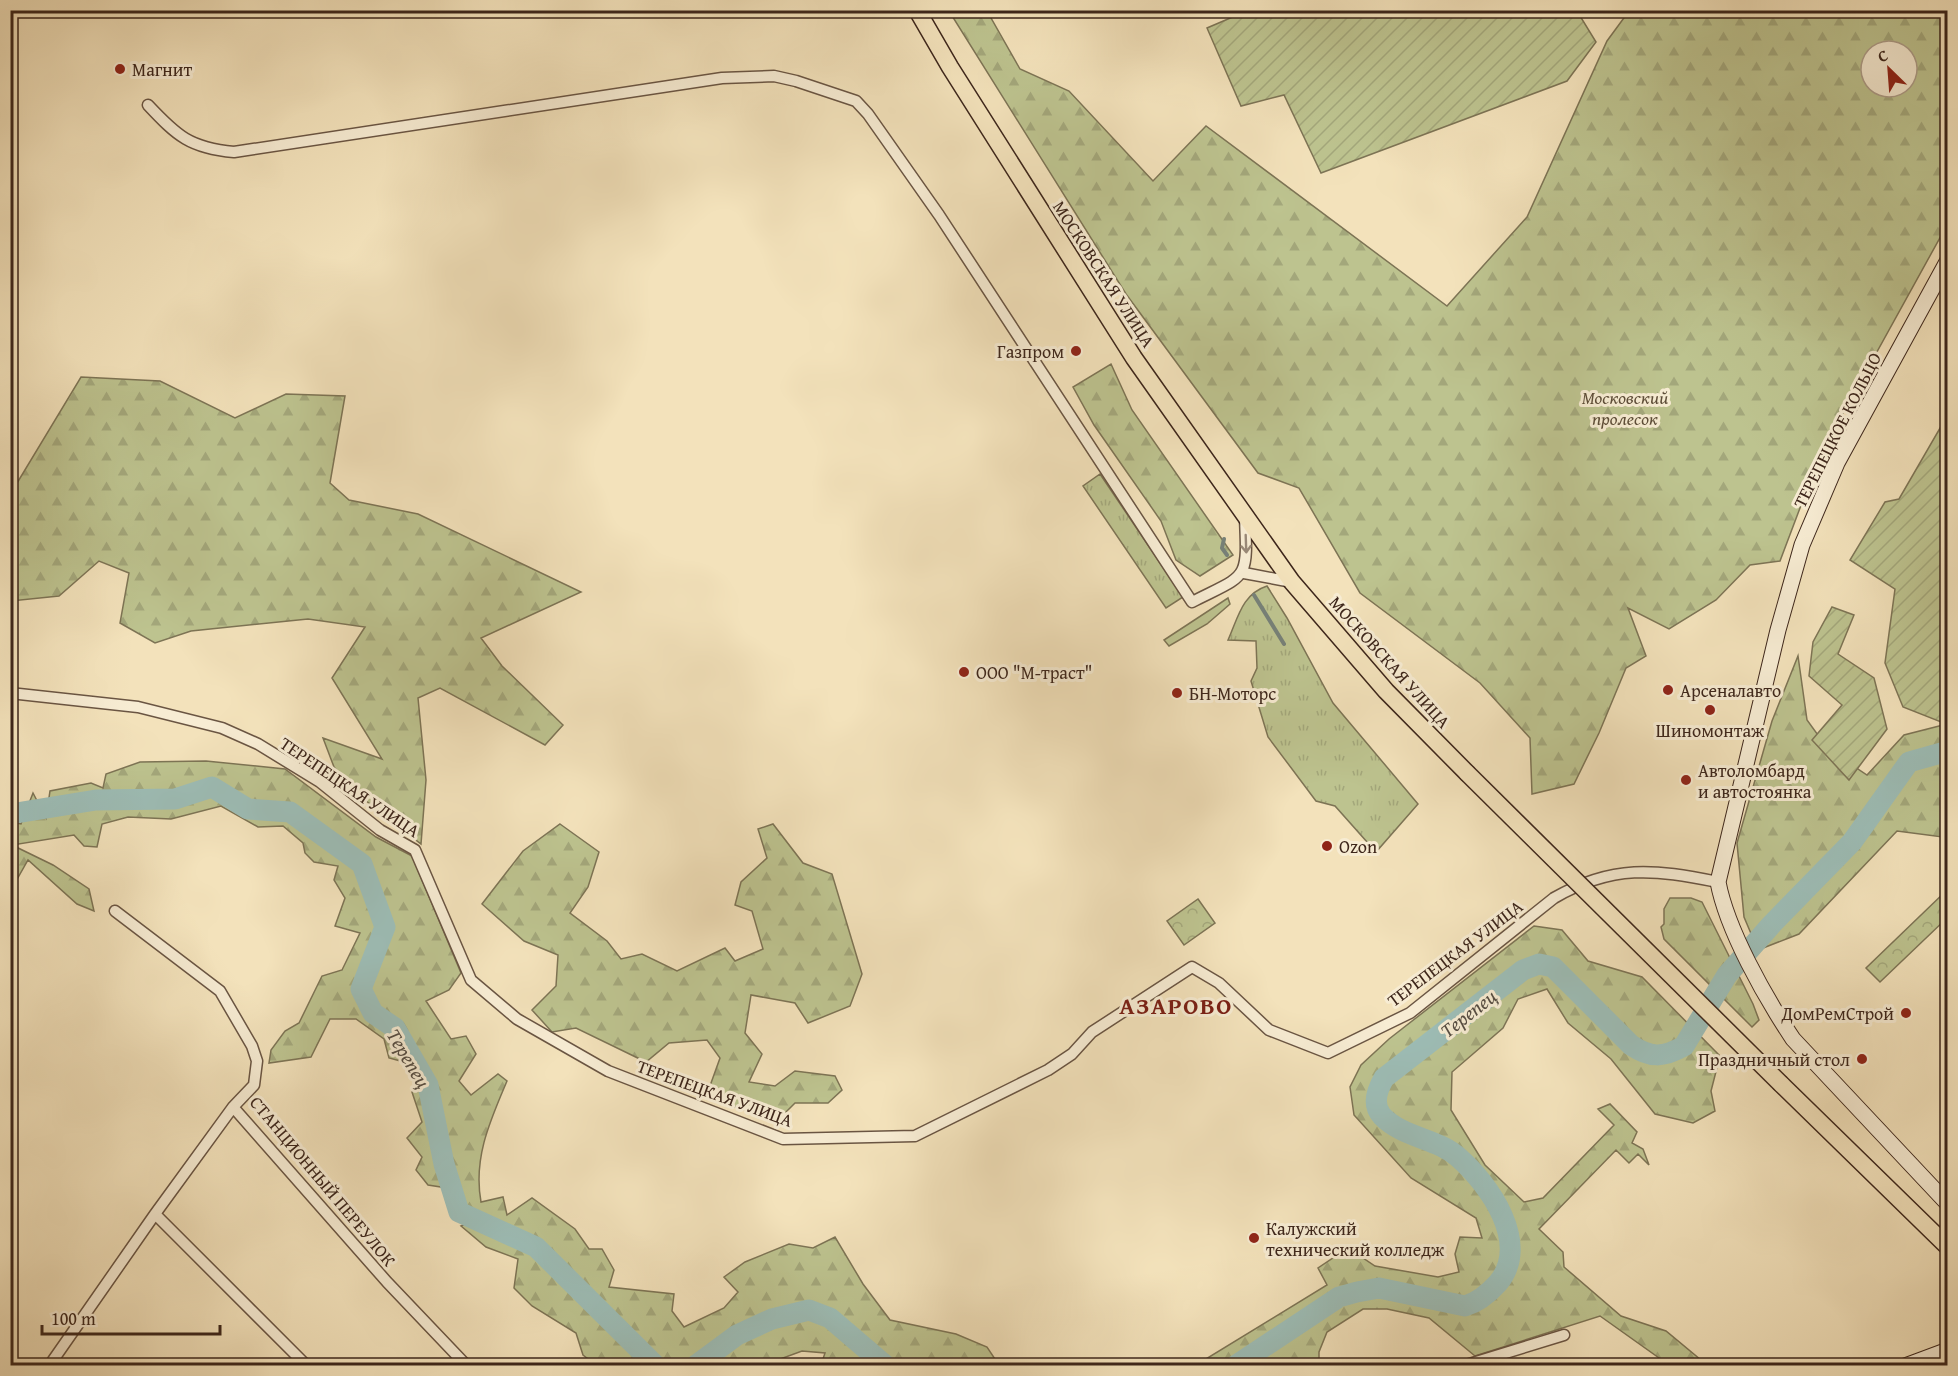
<svg xmlns="http://www.w3.org/2000/svg" width="1958" height="1376" viewBox="0 0 1958 1376" font-family="'Gentium Book Plus',serif">
  <style>
    .grass { fill: url(#grass-tufts); stroke: #7d7455; stroke-width: 1.5 }
    .forest { fill: url(#forest-firs); stroke: #7d7455; stroke-width: 1.5; fill-rule: evenodd }
    .park { fill: url(#park-crowns); stroke: #7d7455; stroke-width: 1.5 }
    .garden { fill: url(#garden-furrows); stroke: #7d7455; stroke-width: 1.5 }
    .lines { fill: none; stroke-linecap: round; stroke-linejoin: round }
    .stream { stroke: #778178; stroke-width: 4 }
    .river { stroke: #9dbdb6; stroke-width: 21 }
    .street-casing { stroke: #6a5543; stroke-width: 13 }
    .secondary-casing { stroke: #3d261b; stroke-width: 17 }
    .primary-casing { stroke: #3d261b; stroke-width: 19 }
    .street { stroke: #f7ecd3; stroke-width: 10 }
    .secondary { stroke: #f7ecd3; stroke-width: 15 }
    .primary { stroke: #f3e2bb; stroke-width: 16 }
    .primary-bridge-casing { stroke: #3d261b; stroke-width: 19; stroke-linecap: butt }
    .primary-bridge { stroke: #f3e2bb; stroke-width: 16 }
    .oneway { stroke: #9a8977 }
    .poi-dot { fill: #8f2418; stroke: #f7ecd3; stroke-width: 2 }
    .labels { text-anchor: middle; dominant-baseline: central; stroke-width: 6; stroke-linejoin: round; paint-order: stroke }
    .poi-label { font-size: 18px; fill: #3d261b; stroke: #f7ecd3; text-anchor: start }
    .street-label { font-size: 18px; fill: #3d261b; stroke: #f7ecd3 }
    .park-label { font-size: 18px; font-style: italic; fill: #5d4d38; stroke: #f7ecd3 }
    .water-label { font-size: 20px; font-style: italic; fill: #554c42; stroke: #f7ecd3 }
    .district-label { font-size: 24px; font-weight: bold; letter-spacing: 1.5px; fill: #7a1f14; stroke: #f7ecd3 }
  </style>
  <defs>
    <pattern id="grass-tufts" width="24" height="20" patternUnits="userSpaceOnUse" patternTransform="scale(1.5)"><rect width="24" height="20" fill="#bdc38f"/><path d="M3 7l-1-3M5 7V3M7 7l1-3M15 17l-1-3M17 17v-4M19 17l1-3" fill="none" stroke="#a3a77b"/></pattern>
    <pattern id="forest-firs" width="22" height="20" patternUnits="userSpaceOnUse" patternTransform="scale(1.5)"><rect width="22" height="20" fill="#bdc38f"/><path d="M5 1l3.5 6h-7zM16 11l3.5 6h-7z" fill="#a3a77b"/></pattern>
    <pattern id="park-crowns" width="20" height="18" patternUnits="userSpaceOnUse" patternTransform="scale(1.5)"><rect width="20" height="18" fill="#bdc38f"/><path d="M2 6a3 3 0 1 1 6 0M12 15a3 3 0 1 1 6 0" fill="none" stroke="#a3a77b"/></pattern>
    <pattern id="garden-furrows" width="10" height="10" patternUnits="userSpaceOnUse" patternTransform="scale(1.5)"><rect width="10" height="10" fill="#bdc38f"/><path d="M-1 1l2-2M0 10L10 0M9 11l2-2" fill="none" stroke="#a3a77b"/></pattern>
  </defs>
  <rect width="100%" height="100%" fill="#f3e2bb"/>
  <filter id="stains"><feTurbulence type="fractalNoise" baseFrequency=".00333" numOctaves="4"/><feColorMatrix values="0 0 0 0 .2 0 0 0 0 .09 0 0 0 0 .02 0 0 0 .5 -.17"/></filter>
  <radialGradient id="worn" r=".72"><stop offset=".6" stop-color="#630" stop-opacity="0"/><stop offset="1" stop-color="#630" stop-opacity=".3"/></radialGradient>
  <path class="grass" d="M 1100,474 L 1183,597 L 1166,608 L 1083,486 Z
    M 1267,586 L 1287,618 L 1333,703 L 1418,804 L 1376,852 L 1335,806 L 1316,801 L 1268,737 L 1251,681 L 1257,668 L 1256,641 L 1228,640 C 1238,618 1242,594 1267,586 Z
    M 1228,598 L 1230,604 L 1207,624 L 1169,646 L 1164,640 Z"/>
  <path class="forest" d="M 949,11 L 987,11 L 1020,69 L 1069,91 L 1153,181 L 1206,126 L 1447,306 L 1527,217 L 1607,41 L 1629,11 L 1947,11 L 1947,225 L 1820,455 L 1780,561 L 1750,565 L 1716,600 L 1669,629 L 1628,608 L 1646,656 L 1626,668 L 1599,733 L 1574,784 L 1532,794 L 1530,738 L 1480,683 L 1360,593 L 1299,488 L 1258,473 L 1126,294 ZM 1871,51 L 1907,51 L 1907,87 L 1871,87 Z
    M 1111,364 L 1132,410 L 1233,555 L 1200,576 L 1176,560 L 1161,521 L 1094,425 L 1073,387 Z
    M 81,377 L 160,381 L 235,418 L 286,394 L 345,396 L 330,483 L 349,500 L 418,514 L 581,592 L 481,638 L 502,666 L 563,725 L 545,745 L 440,688 L 418,698 L 426,780 L 421,844 L 351,789 L 334,767 L 323,738 L 382,759 L 332,678 L 365,627 L 308,619 L 191,631 L 155,643 L 120,623 L 129,573 L 99,561 L 59,596 L 11,601 L 11,493 Z
    M 1798,656 L 1807,720 L 1828,749 L 1867,775 L 1904,735 L 1947,724 L 1947,835 L 1943,837 L 1897,831 L 1799,934 L 1758,950 L 1744,917 L 1737,843 L 1772,721 Z
    M 206,761 L 285,769 L 376,837 L 412,856 L 461,973 L 449,990 L 426,1001 L 451,1039 L 466,1036 L 476,1054 L 459,1081 L 471,1095 L 498,1074 L 507,1081 C 490,1121 473,1158 481,1202 L 503,1197 L 507,1215 L 532,1198 L 575,1229 L 589,1249 L 602,1249 L 614,1270 L 609,1287 L 674,1294 L 672,1311 L 684,1327 L 724,1308 L 738,1292 L 724,1277 L 745,1262 L 789,1244 L 813,1248 L 835,1237 L 863,1284 L 890,1320 L 956,1334 L 987,1347 L 999,1365 L 821,1365 L 825,1353 L 802,1351 L 764,1365 L 596,1365 L 583,1355 L 576,1333 L 532,1306 L 514,1288 L 518,1259 L 486,1247 L 461,1226 L 482,1216 L 466,1206 L 460,1190 L 428,1185 L 416,1170 L 422,1157 L 407,1138 L 422,1122 L 412,1092 L 417,1084 L 404,1062 L 389,1058 L 384,1039 L 356,1019 L 330,1019 L 311,1057 L 269,1063 L 271,1050 L 285,1031 L 299,1023 L 322,976 L 342,970 L 360,933 L 335,926 L 345,898 L 334,880 L 338,866 L 314,862 L 305,853 L 303,843 L 283,826 L 258,827 L 221,806 L 171,819 L 128,817 L 102,824 L 97,847 L 84,846 L 74,835 L 12,845 L 53,865 L 89,889 L 94,911 L 77,904 L 28,860 L 11,890 L 11,822 L 21,824 L 33,793 L 46,818 L 50,791 L 91,783 L 103,788 L 106,774 L 140,762 Z
    M 560,824 L 599,852 L 588,887 L 570,913 L 607,941 L 621,959 L 642,954 L 677,971 L 725,948 L 735,961 L 763,949 L 752,911 L 735,905 L 741,882 L 767,858 L 758,829 L 773,824 L 803,863 L 832,874 L 862,974 L 850,1006 L 808,1023 L 795,1003 L 751,995 L 745,1033 L 762,1054 L 749,1082 L 775,1086 L 795,1071 L 835,1076 L 842,1090 L 828,1103 L 795,1103 L 777,1121 L 706,1097 L 720,1058 L 707,1040 L 669,1043 L 646,1062 L 576,1028 L 552,1032 L 532,1010 L 556,986 L 558,955 L 524,941 L 482,904 L 523,851 Z
    M 1670,898 L 1691,898 L 1702,902 L 1753,1004 L 1759,1020 L 1752,1027 L 1664,939 L 1661,927 L 1664,924 L 1664,909 Z
    M 1534,926 L 1562,930 L 1588,961 L 1642,977 L 1720,1056 L 1711,1091 L 1715,1111 L 1693,1123 L 1655,1114 L 1611,1059 L 1568,1023 L 1547,989 L 1518,999 L 1503,1028 L 1452,1072 L 1451,1110 L 1485,1165 L 1524,1202 L 1543,1198 L 1614,1125 L 1598,1109 L 1610,1104 L 1637,1132 L 1632,1143 L 1643,1149 L 1649,1165 L 1638,1154 L 1629,1163 L 1616,1150 L 1539,1229 L 1563,1252 L 1564,1267 L 1621,1316 L 1666,1331 L 1707,1365 L 1669,1365 L 1600,1316 L 1475,1356 L 1429,1318 L 1387,1309 L 1363,1309 L 1327,1332 L 1319,1352 L 1319,1365 L 1196,1365 L 1327,1285 L 1318,1268 L 1348,1248 L 1375,1266 L 1438,1277 L 1459,1272 L 1455,1254 L 1460,1237 L 1482,1238 L 1476,1218 L 1411,1178 L 1354,1115 L 1350,1087 L 1361,1065 L 1389,1039 Z"/>
  <path class="park" d="M 1947,890 L 1947,918 L 1880,982 L 1866,968 Z
    M 1198,899 L 1215,923 L 1184,945 L 1167,921 Z"/>
  <path class="garden" d="M 1249,10 L 1577,11 L 1596,42 L 1567,81 L 1321,173 L 1284,95 L 1241,106 L 1207,28 Z
    M 1947,416 L 1948,582 L 1941,656 L 1947,664 L 1948,716 L 1941,722 L 1903,707 L 1885,663 L 1895,589 L 1850,560 L 1885,502 L 1899,499 Z
    M 1832,607 L 1854,615 L 1838,654 L 1874,678 L 1887,729 L 1849,780 L 1812,740 L 1842,705 L 1809,676 L 1813,642 Z"/>
  <g class="lines">
    <path class="stream" d="M 1224,539 L 1222,548 L 1227,555
      M 1254,595 L 1284,644"/>
    <path class="river" d="M 10,814 L 96,800 L 175,799 L 212,787 L 248,809 L 290,812 L 362,864 L 385,927 L 361,989 L 373,1013 L 395,1028 L 428,1085 L 444,1164 L 459,1212 L 536,1247 L 656,1366
      M 695,1366 L 737,1335 L 772,1319 L 809,1310 L 830,1318 L 886,1366
      M 1235,1366 L 1339,1297 L 1357,1292 L 1379,1288 L 1465,1306 C 1479,1302 1489,1293 1498,1283 C 1531,1244 1490,1185 1458,1157 C 1437,1138 1403,1138 1382,1116 C 1372,1105 1377,1090 1384,1078 L 1523,970 L 1539,964 L 1553,967 L 1631,1045 C 1650,1058 1663,1058 1684,1046 L 1727,975 L 1772,924 L 1852,842 L 1909,762 L 1948,751"/>
    <defs>
      <path id="street" d="M 148,105 C 177,136 190,148 234,152 L 722,78 L 774,76 L 796,81 L 856,101 L 868,114 L 939,215 L 1192,602 C 1247,574 1248,582 1245,518
        M 1244,573 L 1292,582
        M 10,693 L 138,707 L 222,728 L 258,744 L 320,782 L 380,830 L 415,850 L 471,980 L 517,1019 L 608,1071 L 783,1139 L 915,1136 L 1048,1070 L 1072,1054 L 1092,1032 L 1192,967 L 1219,983 L 1269,1030 L 1328,1053 L 1410,1013 L 1554,898 C 1613,864 1654,869 1718,882
        M 233,1107 L 387,1282 L 467,1366
        M 155,1214 L 307,1366
        M 49,1366 L 155,1214 L 233,1107 L 254,1085 L 257,1061 L 252,1046 L 220,991 L 115,911
        M 1463,1366 L 1564,1335"/>
      <path id="secondary" d="M 1948,260 L 1837,463 L 1802,545 L 1778,630 L 1718,882 C 1727,930 1765,997 1793,1039 L 1948,1204
        M 1905,1366 L 1948,1350"/>
      <path id="primary" d="M 917,10 L 950,67 L 1134,358 L 1292,582 L 1386,691 L 1467,773
        M 1781,1084 L 1948,1247"/>
    </defs>
    <use href="#street" class="street-casing"/>
    <use href="#secondary" class="secondary-casing"/>
    <use href="#primary" class="primary-casing"/>
    <use href="#street" class="street"/>
    <use href="#secondary" class="secondary"/>
    <use href="#primary" class="primary"/>
    <defs>
      <path id="primary-bridge" d="M 1467,773 L 1781,1084"/>
    </defs>
    <use href="#primary-bridge" class="primary-bridge-casing"/>
    <use href="#primary-bridge" class="primary-bridge"/>
  </g>
  <defs><path id="oneway-shaft" d="M-6 0H5M1.5-3L5.5 0L1.5 3" fill="none" stroke-width="1.6" stroke-linecap="round" stroke-linejoin="round" transform="scale(1.5)"/></defs>
  <use class="oneway" href="#oneway-shaft" transform="translate(1246 544) rotate(88)"/>
  <g class="poi-dot">
    <circle cx="120" cy="69" r="6"/>
    <circle cx="1076" cy="351" r="6"/>
    <circle cx="964" cy="672" r="6"/>
    <circle cx="1668" cy="690" r="6"/>
    <circle cx="1177" cy="693" r="6"/>
    <circle cx="1710" cy="710" r="6"/>
    <circle cx="1686" cy="780" r="6"/>
    <circle cx="1327" cy="846" r="6"/>
    <circle cx="1906" cy="1013" r="6"/>
    <circle cx="1862" cy="1059" r="6"/>
    <circle cx="1254" cy="1238" r="6"/>
  </g>
  <g class="labels">
    <g class="poi-label">
      <text x="132" y="69">Магнит</text>
      <text x="1064" y="351" text-anchor="end">Газпром</text>
      <text x="976" y="672">ООО "М-траст"</text>
      <text x="1680" y="690">Арсеналавто</text>
      <text x="1189" y="693">БН-Моторс</text>
      <text x="1710" y="730" text-anchor="middle">Шиномонтаж</text>
      <text x="1698" y="770">Автоломбард<tspan x="1698" dy="21">и автостоянка</tspan></text>
      <text x="1339" y="846">Ozon</text>
      <text x="1894" y="1013" text-anchor="end">ДомРемСтрой</text>
      <text x="1850" y="1059" text-anchor="end">Праздничный стол</text>
      <text x="1266" y="1228">Калужский<tspan x="1266" dy="21">технический колледж</tspan></text>
    </g>
    <g class="street-label">
      <text transform="translate(1104 274) rotate(57)">МОСКОВСКАЯ УЛИЦА</text>
      <text transform="translate(1837 430) rotate(-63)">ТЕРЕПЕЦКОЕ КОЛЬЦО</text>
      <text transform="translate(1390 662) rotate(48)">МОСКОВСКАЯ УЛИЦА</text>
      <text transform="translate(350 787) rotate(34)">ТЕРЕПЕЦКАЯ УЛИЦА</text>
      <text transform="translate(1455 953) rotate(-37)">ТЕРЕПЕЦКАЯ УЛИЦА</text>
      <text transform="translate(715 1093) rotate(20)">ТЕРЕПЕЦКАЯ УЛИЦА</text>
      <text transform="translate(323 1181) rotate(50)">СТАНЦИОННЫЙ ПЕРЕУЛОК</text>
    </g>
    <g class="park-label">
      <text x="1625" y="397">Московский<tspan x="1625" dy="21">пролесок</tspan></text>
    </g>
    <g class="water-label">
      <text transform="translate(1468 1013) rotate(-38)">Терепец</text>
      <text transform="translate(409 1058) rotate(59)">Терепец</text>
    </g>
    <g class="district-label">
      <text x="1176" y="1005">АЗАРОВО</text>
    </g>
  </g>
  <rect width="1958" height="1376" fill="none" stroke="#f3e2bb" stroke-width="36"/>
  <rect x="12" y="12" width="1934" height="1352" fill="none" stroke="#3d261b" stroke-width="3"/>
  <rect x="18" y="18" width="1922" height="1340" fill="none" stroke="#3d261b" stroke-width="1.5"/>
  <g transform="translate(1889 69) rotate(335)"><circle r="28" fill="#f7ecd3" stroke="#ad9d89" stroke-width="1.5"/>
  <path d="M0-4.5L10 22L0 15L-10 22Z" fill="#8f2418"/>
  <text y="-9" font-size="16" font-weight="bold" text-anchor="middle" fill="#3d261b">С</text>
  </g>
  <path d="M42 1325v9h178v-9" fill="none" stroke="#3d261b" stroke-width="3"/>
  <text x="51" y="1325" font-size="18" fill="#3d261b" stroke="#f7ecd3" stroke-width="4.5" paint-order="stroke">100 m</text>
  <rect width="100%" height="100%" filter="url(#stains)"/>
  <rect width="100%" height="100%" fill="url(#worn)"/>
</svg>
